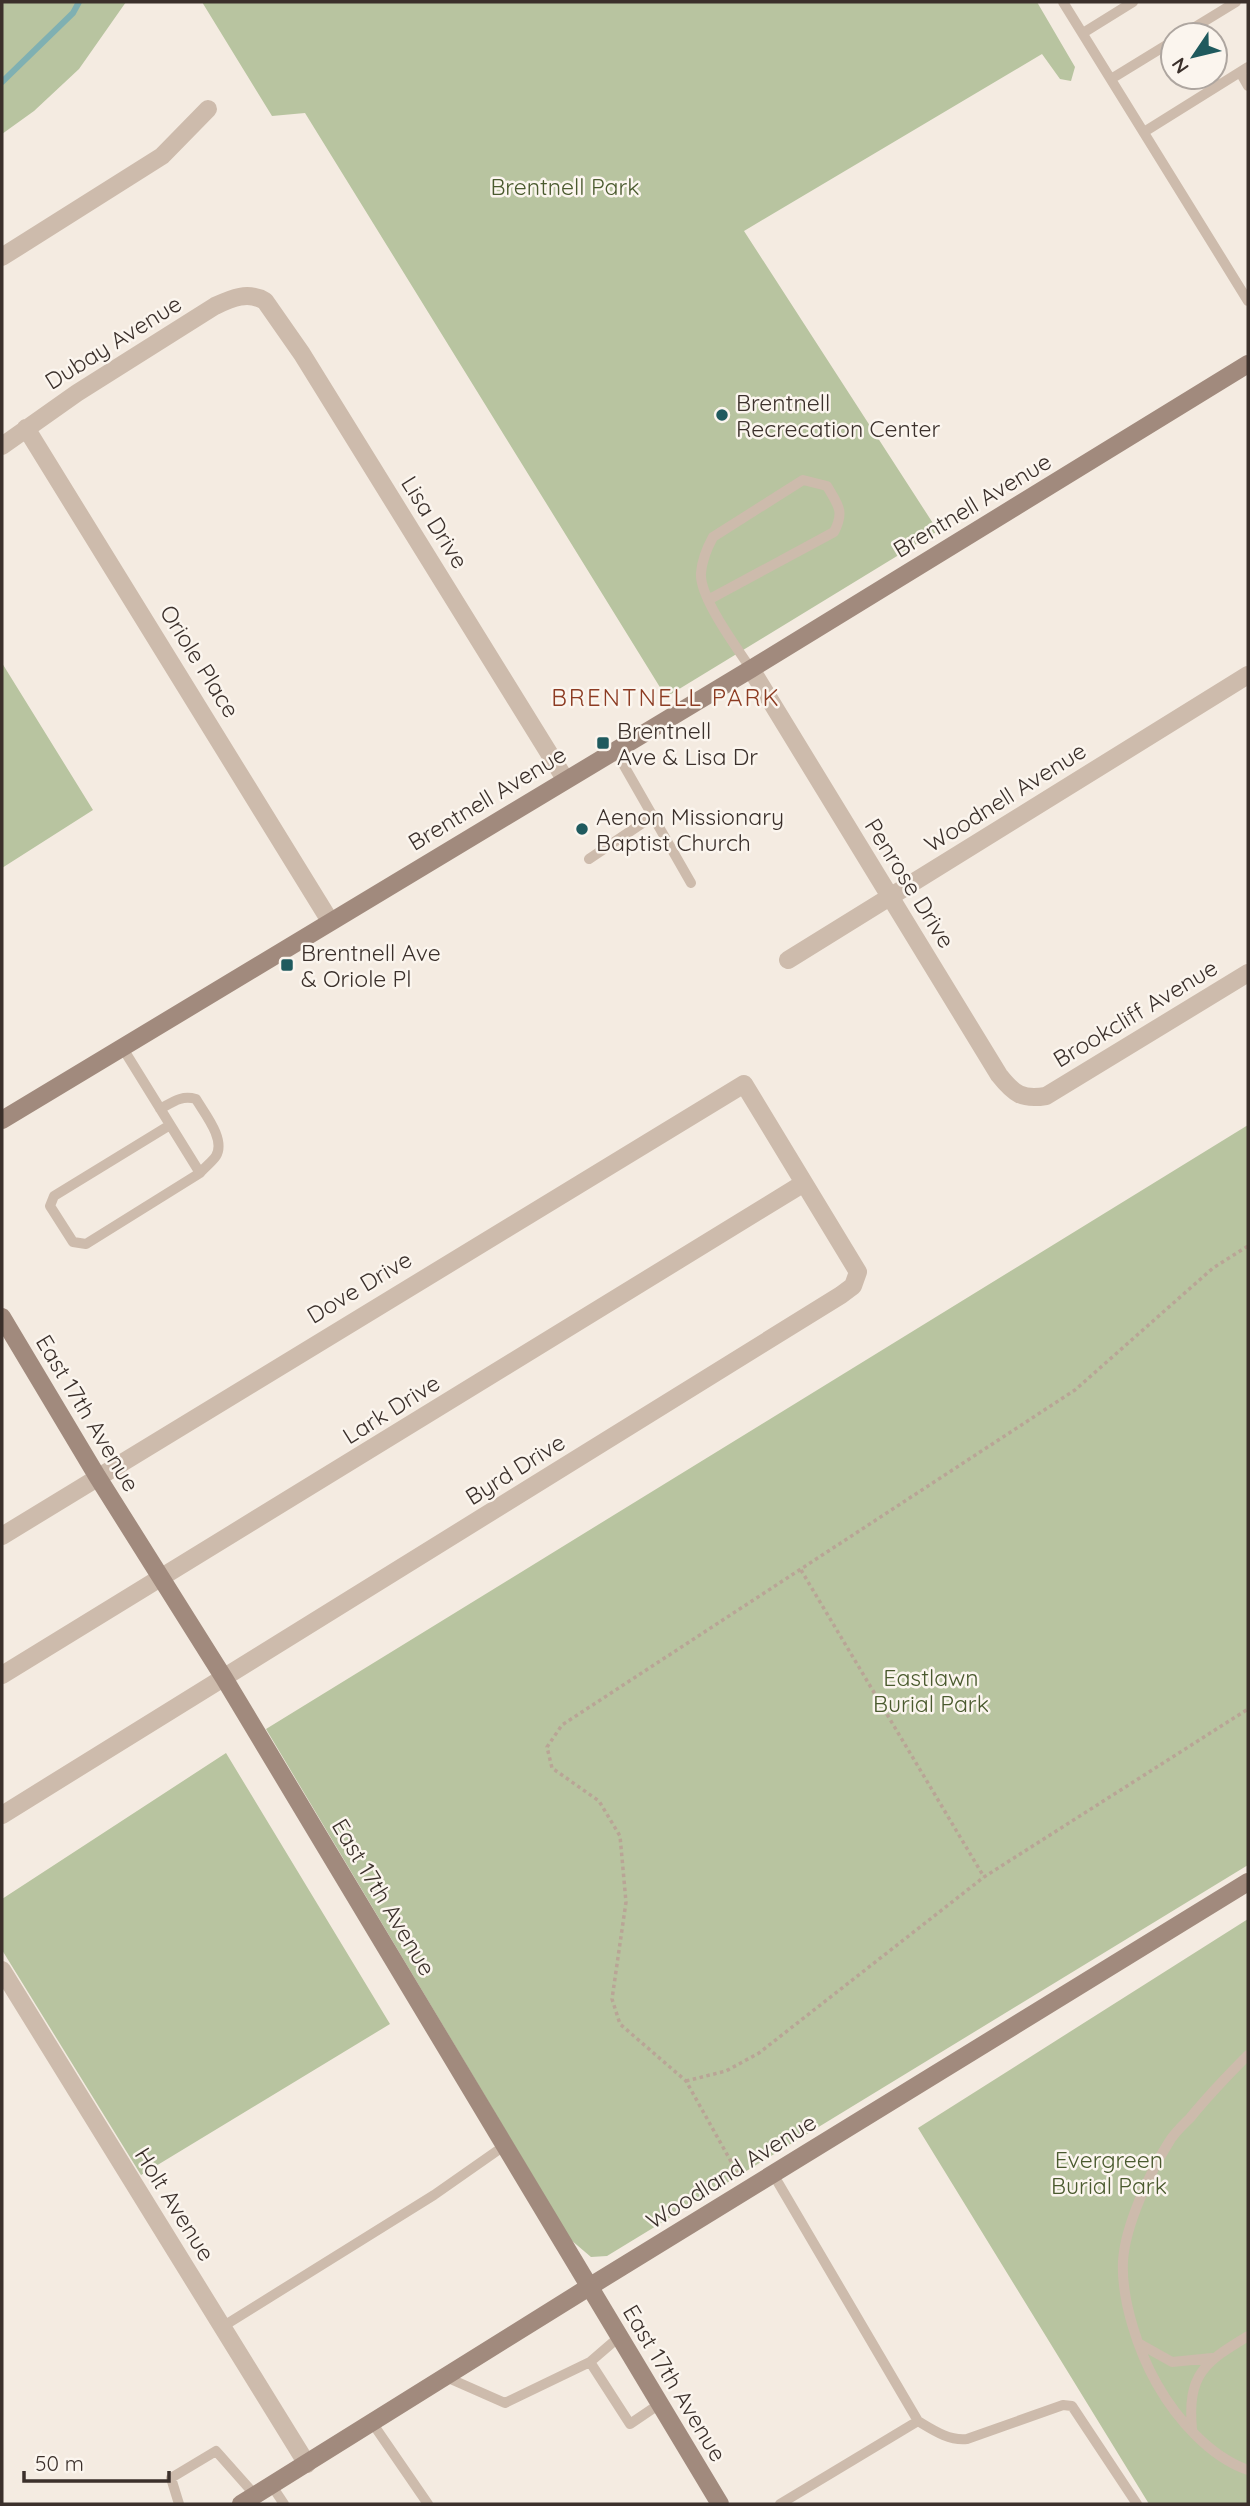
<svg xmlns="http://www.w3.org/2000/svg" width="1250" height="2506" viewBox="0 0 1250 2506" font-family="Quicksand,sans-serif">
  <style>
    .green { fill: #b8c4a0 }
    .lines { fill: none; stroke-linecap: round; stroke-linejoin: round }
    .stream { stroke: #7fb0b2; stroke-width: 6 }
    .path { stroke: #b9a596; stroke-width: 3.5; stroke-dasharray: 3.5 3.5; stroke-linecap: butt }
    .lane { stroke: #cdbbac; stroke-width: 10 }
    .street { stroke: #cdbbac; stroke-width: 18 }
    .secondary { stroke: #a18a7d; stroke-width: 18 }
    .poi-dot { fill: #1f5a5e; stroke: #fbf5ee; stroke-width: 2.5 }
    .labels { text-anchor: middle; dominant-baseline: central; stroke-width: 5; stroke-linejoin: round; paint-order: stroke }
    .park-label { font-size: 23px; fill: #4a5a2e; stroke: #fbf5ee }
    .street-label { font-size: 23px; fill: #3b302b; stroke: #fbf5ee }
    .poi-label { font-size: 23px; fill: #3b302b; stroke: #fbf5ee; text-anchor: start }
    .neighbourhood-label { font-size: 24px; letter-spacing: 2px; fill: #8c3b22; stroke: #fbf5ee }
  </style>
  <rect width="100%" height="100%" fill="#f4ebe1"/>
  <path class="green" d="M 2,2 L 126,2 L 79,69 L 34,111 L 2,134 Z
    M 202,2 L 1037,2 L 1075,67 L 1071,81 L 1060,79 L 1042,54 L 744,231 L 938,531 L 666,697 L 305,113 L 272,116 Z
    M 2,663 L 93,810 L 2,868 Z
    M 1248,1125 L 1248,1865 L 607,2256 L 591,2257 L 571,2240 L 266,1729 Z
    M 226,1753 L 390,2024 L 141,2175 L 2,1950 L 2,1899 Z
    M 1248,1919 L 1248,2504 L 1149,2504 L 918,2128 Z"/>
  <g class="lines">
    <path class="stream" d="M 2,82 L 73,13 L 79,2"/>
    <path class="path" d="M 801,1570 L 984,1877
      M 686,2081 L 726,2071 L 759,2053 L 984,1877 L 1248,1709
      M 738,2174 L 686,2081 L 620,2024 L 612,1999 L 626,1902 L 620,1836 L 599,1801 L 552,1768 L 547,1747 L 562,1725 L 1075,1390 L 1213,1268 L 1248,1246"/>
    <path class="lane" d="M 1063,2 L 1248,301
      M 1083,33 L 1133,2
      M 1182,35 L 1236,2
      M 1240,72 L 1248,86
      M 1111,79 L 1173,41
      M 1144,132 L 1248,67
      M 708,600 L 834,532 C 845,511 838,505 827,486 L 803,480 L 713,537 C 707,548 702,560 701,573 C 699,597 737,648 751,669
      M 615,750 L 691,883
      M 589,859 L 653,816
      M 122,1047 C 148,1089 174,1131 200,1173 L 86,1244 L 73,1242 L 50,1206 L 54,1196 L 170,1125
      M 160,1109 C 173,1102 181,1095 196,1099 C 204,1113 226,1139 216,1156 C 212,1162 205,1167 200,1173
      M 1248,2055 C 1228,2075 1208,2096 1190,2118 C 1183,2125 1174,2133 1169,2142 C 1150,2172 1125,2226 1123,2261 C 1121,2299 1138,2351 1157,2384 C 1176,2418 1210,2457 1248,2470
      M 773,2174 L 918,2421 L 780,2504
      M 222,2327 L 434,2195 L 504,2146
      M 1140,2344 L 1172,2362 L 1212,2358
      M 590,2362 L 630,2424 L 661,2403
      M 446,2377 L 505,2403 L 590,2362 L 619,2337
      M 918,2421 C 933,2430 949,2441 967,2439 L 1063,2405 L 1072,2406 L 1137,2504
      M 373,2424 L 428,2504
      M 1192,2429 C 1187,2374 1205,2362 1248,2336
      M 272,2486 L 284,2504
      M 179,2504 L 171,2478 L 216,2451 L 255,2495"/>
    <path class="street" d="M 2,257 L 162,156 L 208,109
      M 26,428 L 330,921
      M 2,446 L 77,393 L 215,306 C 232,298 248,291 265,301 L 302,354 L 565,779
      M 751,669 L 999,1075 C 1014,1094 1022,1100 1046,1096 L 1248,973
      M 788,960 L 1248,675
      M 2,1536 L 744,1084 L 858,1272 L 853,1286 L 841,1295 L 2,1815
      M 2,1675 L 804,1183
      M 2,1970 L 307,2464"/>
    <path class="secondary" d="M 2,1120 L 751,669 L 1248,364
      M 2,1317 L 97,1476 L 224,1678 L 720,2504
      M 241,2504 L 589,2287 L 1248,1882"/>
  </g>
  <g class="poi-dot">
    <circle cx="722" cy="415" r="7"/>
    <rect x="596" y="736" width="14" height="14" rx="3.5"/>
    <circle cx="582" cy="829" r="7"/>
    <rect x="280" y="958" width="14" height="14" rx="3.5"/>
  </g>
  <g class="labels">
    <g class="park-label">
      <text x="565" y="186">Brentnell Park</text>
      <text x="931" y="1677">Eastlawn<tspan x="931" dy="26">Burial Park</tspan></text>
      <text x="1109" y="2159">Evergreen<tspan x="1109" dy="26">Burial Park</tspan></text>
    </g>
    <g class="street-label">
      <text transform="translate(113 342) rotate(-32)">Dubay Avenue</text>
      <text transform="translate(972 505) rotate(-31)">Brentnell Avenue</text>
      <text transform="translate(435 522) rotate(58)">Lisa Drive</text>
      <text transform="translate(200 661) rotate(58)">Oriole Place</text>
      <text transform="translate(1005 797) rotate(-32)">Woodnell Avenue</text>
      <text transform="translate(487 798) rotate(-31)">Brentnell Avenue</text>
      <text transform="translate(910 883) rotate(58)">Penrose Drive</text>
      <text transform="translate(1135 1013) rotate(-31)">Brookcliff Avenue</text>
      <text transform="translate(359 1287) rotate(-31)">Dove Drive</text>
      <text transform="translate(391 1409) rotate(-32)">Lark Drive</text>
      <text transform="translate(88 1413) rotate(59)">East 17th Avenue</text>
      <text transform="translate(515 1469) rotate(-32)">Byrd Drive</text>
      <text transform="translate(384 1897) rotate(59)">East 17th Avenue</text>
      <text transform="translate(731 2171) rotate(-32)">Woodland Avenue</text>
      <text transform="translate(175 2204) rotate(58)">Holt Avenue</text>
      <text transform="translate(675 2383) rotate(59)">East 17th Avenue</text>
    </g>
    <g class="poi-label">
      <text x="736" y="402">Brentnell<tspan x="736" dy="26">Recrecation Center</tspan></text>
      <text x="617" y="730">Brentnell<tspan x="617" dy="26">Ave &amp; Lisa Dr</tspan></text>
      <text x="596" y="816">Aenon Missionary<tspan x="596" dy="26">Baptist Church</tspan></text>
      <text x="301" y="952">Brentnell Ave<tspan x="301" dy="26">&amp; Oriole Pl</tspan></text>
    </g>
    <g class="neighbourhood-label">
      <text x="666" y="697">BRENTNELL PARK</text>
    </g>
  </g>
  <rect width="1250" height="2506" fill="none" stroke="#3b302b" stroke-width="7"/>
  <g transform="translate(1194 56) rotate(235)"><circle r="33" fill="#fbf5ee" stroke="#aea6a0" stroke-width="2"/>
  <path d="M0-5L12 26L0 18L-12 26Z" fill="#1f5a5e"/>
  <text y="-10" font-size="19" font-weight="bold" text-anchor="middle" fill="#3b302b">N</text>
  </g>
  <path d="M24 2471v10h145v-10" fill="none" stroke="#3b302b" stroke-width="3.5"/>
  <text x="35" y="2471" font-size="21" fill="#3b302b" stroke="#fbf5ee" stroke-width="5" paint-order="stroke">50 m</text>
</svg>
